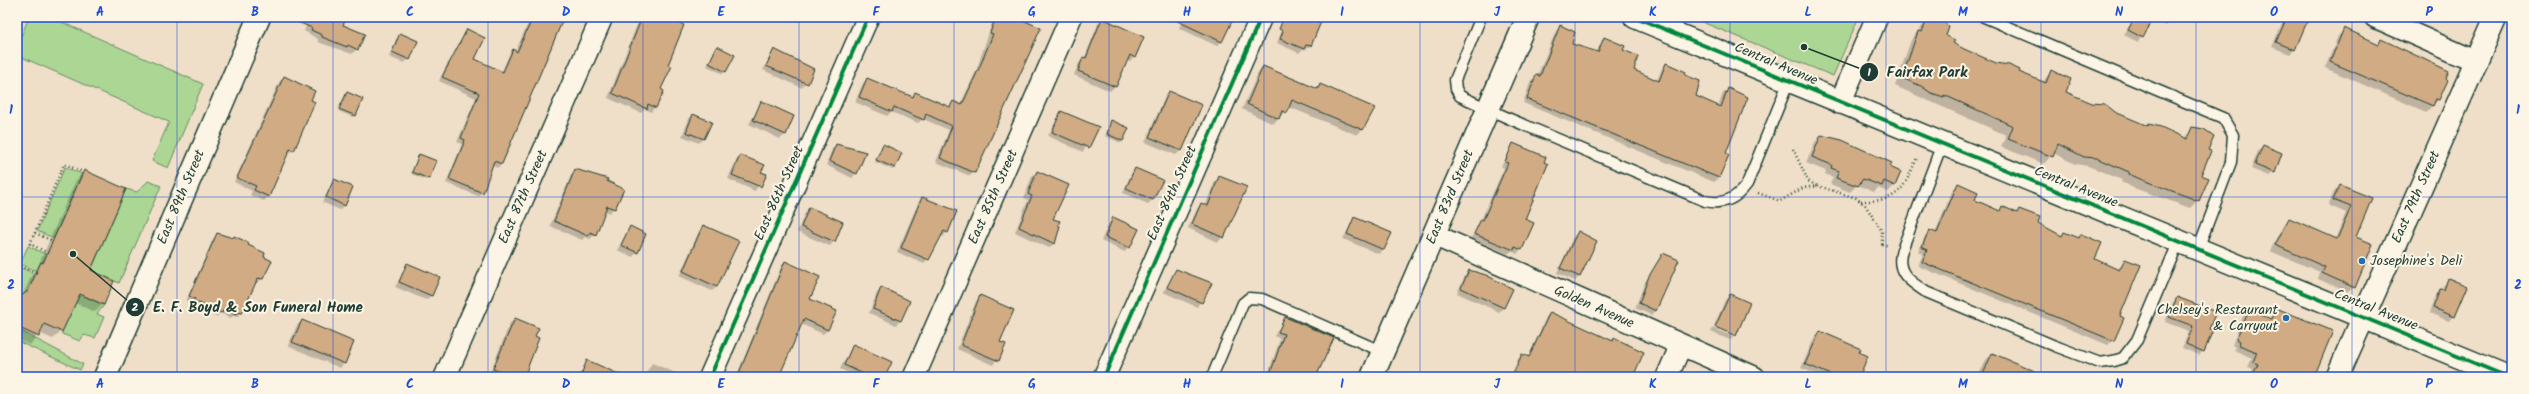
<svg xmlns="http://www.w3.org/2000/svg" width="2529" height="394" viewBox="0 0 2529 394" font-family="Kalam,sans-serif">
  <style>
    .green { fill: #acd694; stroke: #668a64 }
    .shadow { fill: #0003 }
    .building { fill: #d1ab83; stroke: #1f3d34 }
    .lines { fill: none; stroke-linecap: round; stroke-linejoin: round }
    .service-casing { stroke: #1f3d34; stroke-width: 13 }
    .minor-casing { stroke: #1f3d34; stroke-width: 24 }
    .tertiary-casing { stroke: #1f3d34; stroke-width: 25 }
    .secondary-casing { stroke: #1f3d34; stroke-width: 25 }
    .path { stroke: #1f3d34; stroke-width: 2.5; stroke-dasharray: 1 3; stroke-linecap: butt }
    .service { stroke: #fcf5e5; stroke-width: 10 }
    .minor { stroke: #fcf5e5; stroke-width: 21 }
    .tertiary { stroke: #fcf5e5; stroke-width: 22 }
    .secondary { stroke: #fcf5e5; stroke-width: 22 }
    .cycleway-casing { stroke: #fcf5e5; stroke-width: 6 }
    .cycleway { stroke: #00873e; stroke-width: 4 }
    .grid { fill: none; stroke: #1d4ed8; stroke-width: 1; stroke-opacity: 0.55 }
    .poi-dot { fill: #1f6fb2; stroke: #fcf5e5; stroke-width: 1.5 }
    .labels { text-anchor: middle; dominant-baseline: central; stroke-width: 4; stroke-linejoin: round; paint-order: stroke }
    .street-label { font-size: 14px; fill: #1f3d34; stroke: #fcf5e5 }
    .poi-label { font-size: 14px; fill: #1f3d34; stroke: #fcf5e5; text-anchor: start }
    .leader { fill: none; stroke: #1f3d34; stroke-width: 1.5 }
    .callout-dot { fill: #1f3d34; stroke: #fcf5e5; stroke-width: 1.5 }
    .mark-label { font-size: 12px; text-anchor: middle; font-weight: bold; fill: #fff }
    .callout-label { font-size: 15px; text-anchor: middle; font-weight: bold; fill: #1f3d34; stroke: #fcf5e5; stroke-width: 4; stroke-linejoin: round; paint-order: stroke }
    .neatline { fill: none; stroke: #1d4ed8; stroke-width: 1.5 }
    .grid-label { font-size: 13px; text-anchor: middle; font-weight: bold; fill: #1d4ed8 }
  </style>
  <rect width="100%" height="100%" fill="#efdfc8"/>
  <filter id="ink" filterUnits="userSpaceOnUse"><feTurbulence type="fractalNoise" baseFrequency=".025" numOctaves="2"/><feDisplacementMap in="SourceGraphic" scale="8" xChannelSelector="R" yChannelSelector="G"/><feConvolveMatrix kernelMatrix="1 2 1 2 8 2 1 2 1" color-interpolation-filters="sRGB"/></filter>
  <g filter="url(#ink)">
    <path class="green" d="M 29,17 L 50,17 L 203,84 L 168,168 L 152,161 L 169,122 L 17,55 L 17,46 Z
      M 1690,17 L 1859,17 L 1833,76 Z
      M 65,167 L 82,174 L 54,238 L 37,231 Z
      M 148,181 L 161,186 L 119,283 L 91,270 L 126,189 L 137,192 Z
      M 28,246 L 47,255 L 37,271 L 20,264 Z
      M 19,267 L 36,274 L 28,291 L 17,299 Z
      M 80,294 L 104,305 L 97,314 L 104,317 L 95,338 L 84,335 L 80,341 L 62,334 L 62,331 Z
      M 17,329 L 83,364 L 80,370 L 17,341 Z"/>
    <path class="shadow" d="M 310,17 L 336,17 L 357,49 L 352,54 L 318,42 L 318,39 L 304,31 Z
      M 531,17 L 564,17 L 502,164 L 497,168 L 492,165 L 482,192 L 478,196 L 446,183 L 462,144 L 457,142 L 476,98 L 439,81 L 447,64 L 452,60 L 467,31 L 474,60 L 501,73 L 509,55 L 513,51 L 515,52 Z
      M 640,17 L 675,17 L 667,65 L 655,107 L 651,112 L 645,109 L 641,113 L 608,98 Z
      M 994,17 L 1013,17 L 974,172 L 970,176 L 936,162 L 949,130 L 923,119 L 918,123 L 891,112 L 887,116 L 855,102 L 863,83 L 867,79 L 912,97 L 915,93 L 949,107 L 953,102 L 960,105 L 976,71 Z
      M 1184,17 L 1233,17 L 1222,41 L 1217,46 L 1179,28 Z
      M 1288,17 L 1322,17 L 1310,46 L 1305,50 L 1302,50 L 1299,53 L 1277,43 Z
      M 2134,17 L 2173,17 L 2166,26 L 2152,19 L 2138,42 L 2124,35 Z
      M 2285,17 L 2308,18 L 2294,50 L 2290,54 L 2272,47 Z
      M 2437,17 L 2448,17 L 2445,20 Z
      M 1929,18 L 1952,44 L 2017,73 L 2042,83 L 2051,71 L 2064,92 L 2147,127 L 2183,139 L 2193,128 L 2200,175 L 2198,200 L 2190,208 L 2131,187 L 2121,182 L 2122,180 L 2088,166 L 2075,164 L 2053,153 L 2044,164 L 2001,147 L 2006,135 L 1895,86 L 1911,40 Z
      M 1102,20 L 1134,57 L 1130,62 L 1126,60 L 1115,86 L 1110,91 L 1074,75 L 1079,63 L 1084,59 L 1098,24 Z
      M 1560,27 L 1571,45 L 1596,53 L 1605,38 L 1622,51 L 1632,71 L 1657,81 L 1662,68 L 1666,64 L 1684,76 L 1695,96 L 1718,107 L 1723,93 L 1728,89 L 1718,178 L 1714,182 L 1523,103 L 1531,80 L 1537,76 L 1556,31 Z
      M 2345,29 L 2378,44 L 2381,41 L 2438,100 L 2426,112 L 2325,68 L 2338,36 Z
      M 401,35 L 409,59 L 404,63 L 389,57 L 396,39 Z
      M 715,50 L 725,71 L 723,74 L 707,66 Z
      M 774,51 L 813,69 L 802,88 L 763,70 Z
      M 1263,67 L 1316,89 L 1320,85 L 1363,129 L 1357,135 L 1289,107 L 1273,124 L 1242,109 L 1258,73 Z
      M 284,78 L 293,150 L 287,154 L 268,197 L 264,201 L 250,195 L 252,191 L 234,182 L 279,82 Z
      M 1169,92 L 1181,150 L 1176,155 L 1145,142 L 1165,97 Z
      M 347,93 L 355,115 L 353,117 L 338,111 Z
      M 762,102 L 793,116 L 785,135 L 780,139 L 749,124 Z
      M 1061,112 L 1097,127 L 1083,152 L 1048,136 Z
      M 693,115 L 710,122 L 703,139 L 699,143 L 682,136 L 689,119 Z
      M 1112,121 L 1123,141 L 1121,143 L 1105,136 Z
      M 1821,136 L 1842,141 L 1873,154 L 1872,156 L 1888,168 L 1900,172 L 1894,186 L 1888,192 L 1878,188 L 1874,192 L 1857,185 L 1850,192 L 1830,184 L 1833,178 L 1825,174 L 1826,171 L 1806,163 L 1815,142 Z
      M 1514,144 L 1524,220 L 1521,249 L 1517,254 L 1511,251 L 1508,254 L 1471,238 L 1481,220 L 1504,168 L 1501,166 Z
      M 836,145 L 856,173 L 852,178 L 826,165 L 832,149 Z
      M 883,146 L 895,168 L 893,170 L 875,162 Z
      M 2263,146 L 2274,172 L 2269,176 L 2251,169 L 2258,151 Z
      M 420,155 L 428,178 L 426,180 L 411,174 Z
      M 740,156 L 765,175 L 755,191 L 728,179 L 736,160 Z
      M 1135,169 L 1153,199 L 1148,204 L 1123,193 L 1131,174 Z
      M 576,170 L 614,208 L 609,213 L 604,210 L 595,234 L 590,239 L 585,237 L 582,240 L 550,226 L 571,175 Z
      M 84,172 L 89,271 L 103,304 L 95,312 L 75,303 L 61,331 L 53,339 L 39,333 L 30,345 L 17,339 L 17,300 L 22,297 L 33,272 L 38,266 L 76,180 Z
      M 1037,172 L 1052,219 L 1056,225 L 1054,243 L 1049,248 L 1015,232 L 1028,200 L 1024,198 L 1032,176 Z
      M 1220,177 L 1223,237 L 1218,242 L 1188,228 L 1197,209 L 1201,204 L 1205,206 L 1215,181 Z
      M 335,180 L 344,205 L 340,210 L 322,202 Z
      M 1958,185 L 1974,200 L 1999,211 L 2003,208 L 2016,213 L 2019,210 L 2036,223 L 2061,237 L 2065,233 L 2078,239 L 2081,235 L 2094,260 L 2118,271 L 2126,261 L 2119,317 L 2113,340 L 2108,345 L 1918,266 L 1923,254 L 1918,252 L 1925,236 L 1929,231 L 1935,233 L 1953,189 Z
      M 2340,186 L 2371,199 L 2354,237 L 2354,287 L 2348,292 L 2318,279 L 2320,272 L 2270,251 L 2283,225 L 2289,220 L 2335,239 L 2346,213 L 2328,205 L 2334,192 Z
      M 922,198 L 947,232 L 943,237 L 941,236 L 924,264 L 897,252 L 918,203 Z
      M 810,208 L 834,241 L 830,246 L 797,232 L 805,213 Z
      M 1354,218 L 1390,234 L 1379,254 L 1343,239 Z
      M 1113,219 L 1138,229 L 1125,252 L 1101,241 L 1109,223 Z
      M 704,226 L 717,287 L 712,291 L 679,276 L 699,231 Z
      M 630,227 L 637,252 L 633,257 L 617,250 Z
      M 1578,232 L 1596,241 L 1579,277 L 1575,281 L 1557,273 L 1573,237 Z
      M 218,234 L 233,239 L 234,237 L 264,253 L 263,257 L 271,261 L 262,279 L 257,283 L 255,282 L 241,313 L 237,317 L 233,316 L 231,318 L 220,313 L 216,317 L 190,306 L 191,303 L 186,301 L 213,239 Z
      M 1663,254 L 1655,311 L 1651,315 L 1635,308 L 1645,282 Z
      M 785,262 L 828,330 L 823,334 L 801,324 L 777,377 L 736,377 L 781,267 Z
      M 408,264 L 439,278 L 431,296 L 426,300 L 395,287 Z
      M 1177,270 L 1211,283 L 1197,307 L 1163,292 Z
      M 1469,271 L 1503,308 L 1499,312 L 1457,293 L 1465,276 Z
      M 2449,279 L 2453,316 L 2449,321 L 2429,313 L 2436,295 Z
      M 882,288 L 901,320 L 896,325 L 869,313 L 877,293 Z
      M 1730,295 L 1749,304 L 1734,336 L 1714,326 L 1725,300 Z
      M 980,296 L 999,342 L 1005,345 L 993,365 L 957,349 L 976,301 Z
      M 2178,298 L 2208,329 L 2203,351 L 2199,355 L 2182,348 L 2189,331 L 2165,322 L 2173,302 Z
      M 2276,309 L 2288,377 L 2249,377 L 2253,369 L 2248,367 L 2252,358 L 2234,350 L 2235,347 L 2232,345 L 2243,316 L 2249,311 L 2269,319 Z
      M 1550,313 L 1612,341 L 1614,339 L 1632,377 L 1510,377 L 1518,359 L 1522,355 L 1528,358 L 1546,317 Z
      M 1285,318 L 1315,377 L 1267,377 L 1280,339 L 1274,336 Z
      M 515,319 L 534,337 L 523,377 L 488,377 L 510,323 Z
      M 302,321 L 344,363 L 340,368 L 288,346 L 297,325 Z
      M 1713,328 L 1734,337 L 1730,340 L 1711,332 Z
      M 1820,332 L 1858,352 L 1857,377 L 1822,377 L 1801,368 L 1815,336 Z
      M 853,345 L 864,351 L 868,350 L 874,356 L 884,377 L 857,377 L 840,369 Z
      M 1992,354 L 2048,377 L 1978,377 L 1984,362 Z
      M 588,362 L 612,377 L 578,377 Z
      M 652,363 L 678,374 L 677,377 L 644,377 Z"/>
    <path class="building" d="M 286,17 L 347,17 L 343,25 L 365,34 L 358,50 L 348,45 L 347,47 L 322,37 L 322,35 L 311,30 L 312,28 Z
      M 533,17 L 564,17 L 502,164 L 494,161 L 483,193 L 449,179 L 465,140 L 461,138 L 479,93 L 442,77 L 467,29 L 485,38 L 475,59 L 503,72 L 513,49 L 517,52 Z
      M 642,17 L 665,17 L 684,25 L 668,65 L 672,66 L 661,89 L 664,91 L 656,108 L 648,104 L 647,109 L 612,93 Z
      M 996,17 L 1016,17 L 1041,28 L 975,173 L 940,158 L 952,126 L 926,114 L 924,120 L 894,107 L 892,112 L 859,97 L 867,78 L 913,97 L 915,92 L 950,107 L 953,101 L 962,105 L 980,66 L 993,34 L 990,33 Z
      M 1169,17 L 1234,17 L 1222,42 Z
      M 1284,17 L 1323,17 L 1311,46 L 1306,45 L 1304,49 L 1280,39 L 1283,31 L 1279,29 Z
      M 1928,17 L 1940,19 L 1949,27 L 1946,36 L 1955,40 L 1953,43 L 1964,49 L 1996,63 L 2009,65 L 2020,70 L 2019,72 L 2046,83 L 2051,70 L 2057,73 L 2071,79 L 2066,92 L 2092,103 L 2105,104 L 2115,112 L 2148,126 L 2149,124 L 2161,127 L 2187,139 L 2192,127 L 2204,129 L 2214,136 L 2208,150 L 2211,151 L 2201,175 L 2209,178 L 2199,201 L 2140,179 L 2129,174 L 2129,172 L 2097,158 L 2084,157 L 2058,144 L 2053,157 L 2008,139 L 2013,126 L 1944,95 L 1944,97 L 1931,93 L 1921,86 L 1902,78 L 1918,31 L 1922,32 Z
      M 2135,17 L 2154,17 L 2143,38 L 2128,30 Z
      M 2287,17 L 2309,17 L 2295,50 L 2276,42 Z
      M 1102,18 L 1144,37 L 1135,58 L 1130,55 L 1116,87 L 1078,71 L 1083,57 L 1086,58 Z
      M 1560,25 L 1575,32 L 1572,44 L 1598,52 L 1604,37 L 1625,46 L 1623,50 L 1638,56 L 1634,70 L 1659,81 L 1666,63 L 1686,72 L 1685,75 L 1700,81 L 1696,96 L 1721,107 L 1728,88 L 1748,97 L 1726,153 L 1729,155 L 1719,178 L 1527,99 L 1536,75 L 1540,76 Z
      M 2344,28 L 2379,44 L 2381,39 L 2449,71 L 2446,78 L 2448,80 L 2439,100 L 2436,99 L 2433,106 L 2330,62 Z
      M 400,33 L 418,41 L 410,60 L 392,52 Z
      M 717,46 L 735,55 L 726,72 L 709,63 Z
      M 774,49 L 814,69 L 808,84 L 766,66 Z
      M 1263,66 L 1318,89 L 1320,84 L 1375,108 L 1363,130 L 1292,100 L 1287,113 L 1282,111 L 1279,119 L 1247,104 Z
      M 284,76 L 315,91 L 311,100 L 315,102 L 294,151 L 290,149 L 269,197 L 254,190 L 256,186 L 237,178 Z
      M 1169,91 L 1202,105 L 1182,151 L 1149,137 Z
      M 347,92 L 363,99 L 356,116 L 339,109 Z
      M 761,101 L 794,116 L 786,135 L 753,120 Z
      M 1061,111 L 1099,127 L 1089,148 L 1052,132 Z
      M 693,114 L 712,122 L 704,139 L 686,132 Z
      M 1111,120 L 1129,128 L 1123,141 L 1107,134 Z
      M 1821,135 L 1842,140 L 1892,163 L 1890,167 L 1901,172 L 1895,186 L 1884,181 L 1882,186 L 1863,179 L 1858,186 L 1836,178 L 1839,171 L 1831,168 L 1832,165 L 1812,157 Z
      M 1513,143 L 1546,157 L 1544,162 L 1548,164 L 1525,219 L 1534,223 L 1522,250 L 1515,247 L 1514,250 L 1474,234 L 1481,219 L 1483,220 L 1508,163 L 1505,162 Z
      M 836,144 L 866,152 L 857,174 L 829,161 Z
      M 883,144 L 902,153 L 895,168 L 876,160 Z
      M 2263,145 L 2282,153 L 2275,173 L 2255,165 Z
      M 419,154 L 437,161 L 429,179 L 412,172 Z
      M 740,155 L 765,165 L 761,172 L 767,174 L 761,187 L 732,175 Z
      M 1135,168 L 1163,180 L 1153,200 L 1126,188 Z
      M 575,169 L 608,179 L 607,181 L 624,189 L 615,209 L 607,206 L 596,235 L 590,232 L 588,236 L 554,221 Z
      M 84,170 L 126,189 L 91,270 L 114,281 L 104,305 L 80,294 L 62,332 L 44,324 L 39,337 L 17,327 L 17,299 L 28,291 L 41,262 L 43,263 Z
      M 1037,171 L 1069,185 L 1053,219 L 1060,221 L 1058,225 L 1060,226 L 1055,244 L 1019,227 L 1032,196 L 1028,194 Z
      M 1219,176 L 1247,187 L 1224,238 L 1192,224 L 1201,203 L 1208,206 Z
      M 334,179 L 353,187 L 345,206 L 326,197 Z
      M 1958,183 L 1978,192 L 1975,200 L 2000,211 L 2002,206 L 2017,213 L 2019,209 L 2040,217 L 2038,223 L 2062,236 L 2064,232 L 2079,238 L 2081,234 L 2102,243 L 2095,259 L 2119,270 L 2125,259 L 2141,265 L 2120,316 L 2124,318 L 2114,341 L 1922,262 L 1927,250 L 1922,247 L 1929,230 L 1937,233 Z
      M 2340,185 L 2372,198 L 2356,237 L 2373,244 L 2355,288 L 2322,273 L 2325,267 L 2275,245 L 2289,218 L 2337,239 L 2351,207 L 2333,200 Z
      M 922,197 L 957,211 L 948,233 L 944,231 L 929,260 L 901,248 Z
      M 809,207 L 843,222 L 835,242 L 801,227 Z
      M 1113,217 L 1139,229 L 1130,248 L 1105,237 Z
      M 1354,217 L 1392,233 L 1384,250 L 1347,234 Z
      M 703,225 L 739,241 L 717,287 L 683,271 Z
      M 630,226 L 646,234 L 638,253 L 621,245 Z
      M 1578,231 L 1597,241 L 1580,277 L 1560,268 Z
      M 217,233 L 233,238 L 234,236 L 249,243 L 248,245 L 265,253 L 264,257 L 272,261 L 263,279 L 258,278 L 242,313 L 237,312 L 236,314 L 224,309 L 222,313 L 194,301 L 195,299 L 189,296 Z
      M 1663,253 L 1679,260 L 1656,311 L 1639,303 L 1649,276 Z
      M 785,261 L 820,277 L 810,299 L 837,311 L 828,330 L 804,319 L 779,377 L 748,377 L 739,373 Z
      M 407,263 L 440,277 L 432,296 L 399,282 Z
      M 1176,269 L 1212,283 L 1202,303 L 1167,287 Z
      M 1469,270 L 1486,275 L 1513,289 L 1504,308 L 1461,288 Z
      M 2448,278 L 2467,286 L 2454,317 L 2433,308 L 2440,289 L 2444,290 Z
      M 881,287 L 910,301 L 901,321 L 873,309 Z
      M 1730,294 L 1750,303 L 1736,336 L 1715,327 Z
      M 980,295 L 1014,310 L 1000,342 L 1006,344 L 999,361 L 961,345 Z
      M 2177,297 L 2216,312 L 2209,329 L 2213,330 L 2204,352 L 2186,344 L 2193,326 L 2169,317 Z
      M 2276,308 L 2333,331 L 2314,377 L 2252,377 L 2258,364 L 2253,362 L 2257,352 L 2239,345 L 2240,341 L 2236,339 L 2249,310 L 2271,319 Z
      M 1550,312 L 1613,341 L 1614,338 L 1644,352 L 1633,377 L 1512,377 L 1522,354 L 1529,357 Z
      M 1285,317 L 1334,338 L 1316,377 L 1269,377 L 1284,334 L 1278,332 Z
      M 515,318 L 539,328 L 535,336 L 539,338 L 524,377 L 512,377 L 493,369 Z
      M 302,320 L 354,342 L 345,364 L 292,342 Z
      M 1820,331 L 1861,349 L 1859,352 L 1868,356 L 1859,377 L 1836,377 L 1805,364 Z
      M 853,344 L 892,362 L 885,377 L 870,377 L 844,365 Z
      M 1992,353 L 2049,377 L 1982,377 Z
      M 587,360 L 625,377 L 580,377 Z"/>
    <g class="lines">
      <defs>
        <path id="service" d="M 1481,17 L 1455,80 L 1456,89 L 1460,96 L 1510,119 L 1705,201 C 1724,205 1736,199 1747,184 L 1789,81
          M 1984,17 L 2223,118 L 2233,135 L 2231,162 L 2198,249
          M 1942,144 L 1902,250 C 1895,272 1909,281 1926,292 L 2055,346 L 2100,363 L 2113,361 L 2123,358 L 2137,340 L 2179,241
          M 1212,377 L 1243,303 L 1249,298 L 1262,299 L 1383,352"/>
        <path id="minor" d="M 2375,17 L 2477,62
          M 1840,103 L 1877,17
          M 1434,235 L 1754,377
          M 445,377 L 602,17
          M 710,377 L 868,17
          M 914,377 L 1071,17
          M 1104,377 L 1261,17
          M 1667,377 L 1681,345"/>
        <path id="tertiary" d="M 1635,17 L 2508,377
          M 105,377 L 259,17
          M 1372,377 L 1528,17"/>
        <path id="secondary" d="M 2337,377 L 2496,17"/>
      </defs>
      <use href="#service" class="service-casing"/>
      <use href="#minor" class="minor-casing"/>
      <use href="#tertiary" class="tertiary-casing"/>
      <use href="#secondary" class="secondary-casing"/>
      <path class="path" d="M 1793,149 L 1808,181 L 1817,186
        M 1758,193 L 1780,201 L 1803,188 L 1818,186 L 1856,198 L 1865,205 L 1882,231 L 1882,244 L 1889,246
        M 1861,201 C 1900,202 1903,189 1917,158
        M 35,233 L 53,241
        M 48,253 L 30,244 L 64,164 L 83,172
        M 20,266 L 37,273"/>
      <use href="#service" class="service"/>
      <use href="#minor" class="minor"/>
      <use href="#tertiary" class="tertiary"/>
      <use href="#secondary" class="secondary"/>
      <defs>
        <path id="cycleway" d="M 1635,17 L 2508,377
          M 710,377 L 868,17
          M 1104,377 L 1261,17"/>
      </defs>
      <use href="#cycleway" class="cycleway-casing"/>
      <use href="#cycleway" class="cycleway"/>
    </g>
  </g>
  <path class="grid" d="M 177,17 L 177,377M 333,17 L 333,377M 488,17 L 488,377M 643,17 L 643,377M 799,17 L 799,377M 954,17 L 954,377M 1109,17 L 1109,377M 1264,17 L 1264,377M 1420,17 L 1420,377M 1575,17 L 1575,377M 1730,17 L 1730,377M 1886,17 L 1886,377M 2041,17 L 2041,377M 2196,17 L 2196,377M 2352,17 L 2352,377M 17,197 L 2512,197"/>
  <g class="poi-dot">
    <circle cx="2362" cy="261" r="4"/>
    <circle cx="2286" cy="318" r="4"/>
  </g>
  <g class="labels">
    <g class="street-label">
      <text transform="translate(1776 64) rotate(23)">Central Avenue</text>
      <text transform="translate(2076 187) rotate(22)">Central Avenue</text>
      <text transform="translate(779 193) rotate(-66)">East 86th Street</text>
      <text transform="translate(1172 193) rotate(-66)">East 84th Street</text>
      <text transform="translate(181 197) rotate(-67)">East 89th Street</text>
      <text transform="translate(523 197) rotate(-66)">East 87th Street</text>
      <text transform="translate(993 197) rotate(-66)">East 85th Street</text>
      <text transform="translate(1450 197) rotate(-67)">East 83rd Street</text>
      <text transform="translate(2416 197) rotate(-66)">East 79th Street</text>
      <text transform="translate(1594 307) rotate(24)">Golden Avenue</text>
      <text transform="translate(2376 310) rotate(22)">Central Avenue</text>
    </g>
    <g class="poi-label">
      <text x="2370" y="261">Josephine's Deli</text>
      <text x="2278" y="310" text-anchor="end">Chelsey's Restaurant<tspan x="2278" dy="16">&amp; Carryout</tspan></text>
    </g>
  </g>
  <path class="leader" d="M1804 47L1869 72M73 254L135 307"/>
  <g class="callout-dot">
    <circle cx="1804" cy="47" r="4"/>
    <circle cx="73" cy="254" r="4"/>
    <circle cx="1869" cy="72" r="10"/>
    <circle cx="135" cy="307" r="10"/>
  </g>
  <g class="mark-label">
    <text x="1869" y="76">1</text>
    <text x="135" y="311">2</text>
  </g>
  <g class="callout-label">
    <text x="1927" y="77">Fairfax Park</text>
    <text x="258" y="312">E. F. Boyd &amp; Son Funeral Home</text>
  </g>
  <rect width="2529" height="394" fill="none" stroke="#fcf5e5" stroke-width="44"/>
  <rect x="22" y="22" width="2485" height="350" class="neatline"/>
  <g class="grid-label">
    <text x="100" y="16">A</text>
    <text x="255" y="16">B</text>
    <text x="410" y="16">C</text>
    <text x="566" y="16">D</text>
    <text x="721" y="16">E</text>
    <text x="876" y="16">F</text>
    <text x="1032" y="16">G</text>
    <text x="1187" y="16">H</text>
    <text x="1342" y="16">I</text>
    <text x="1497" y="16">J</text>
    <text x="1653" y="16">K</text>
    <text x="1808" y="16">L</text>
    <text x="1963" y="16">M</text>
    <text x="2119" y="16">N</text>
    <text x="2274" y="16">O</text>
    <text x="2429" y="16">P</text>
    <text x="11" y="114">1</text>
    <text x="2518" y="114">1</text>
    <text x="11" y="289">2</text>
    <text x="2518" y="289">2</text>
    <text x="100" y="388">A</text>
    <text x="255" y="388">B</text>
    <text x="410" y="388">C</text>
    <text x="566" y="388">D</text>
    <text x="721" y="388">E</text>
    <text x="876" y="388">F</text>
    <text x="1032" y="388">G</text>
    <text x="1187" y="388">H</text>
    <text x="1342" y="388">I</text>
    <text x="1497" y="388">J</text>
    <text x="1653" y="388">K</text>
    <text x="1808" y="388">L</text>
    <text x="1963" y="388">M</text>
    <text x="2119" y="388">N</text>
    <text x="2274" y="388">O</text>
    <text x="2429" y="388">P</text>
  </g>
</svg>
